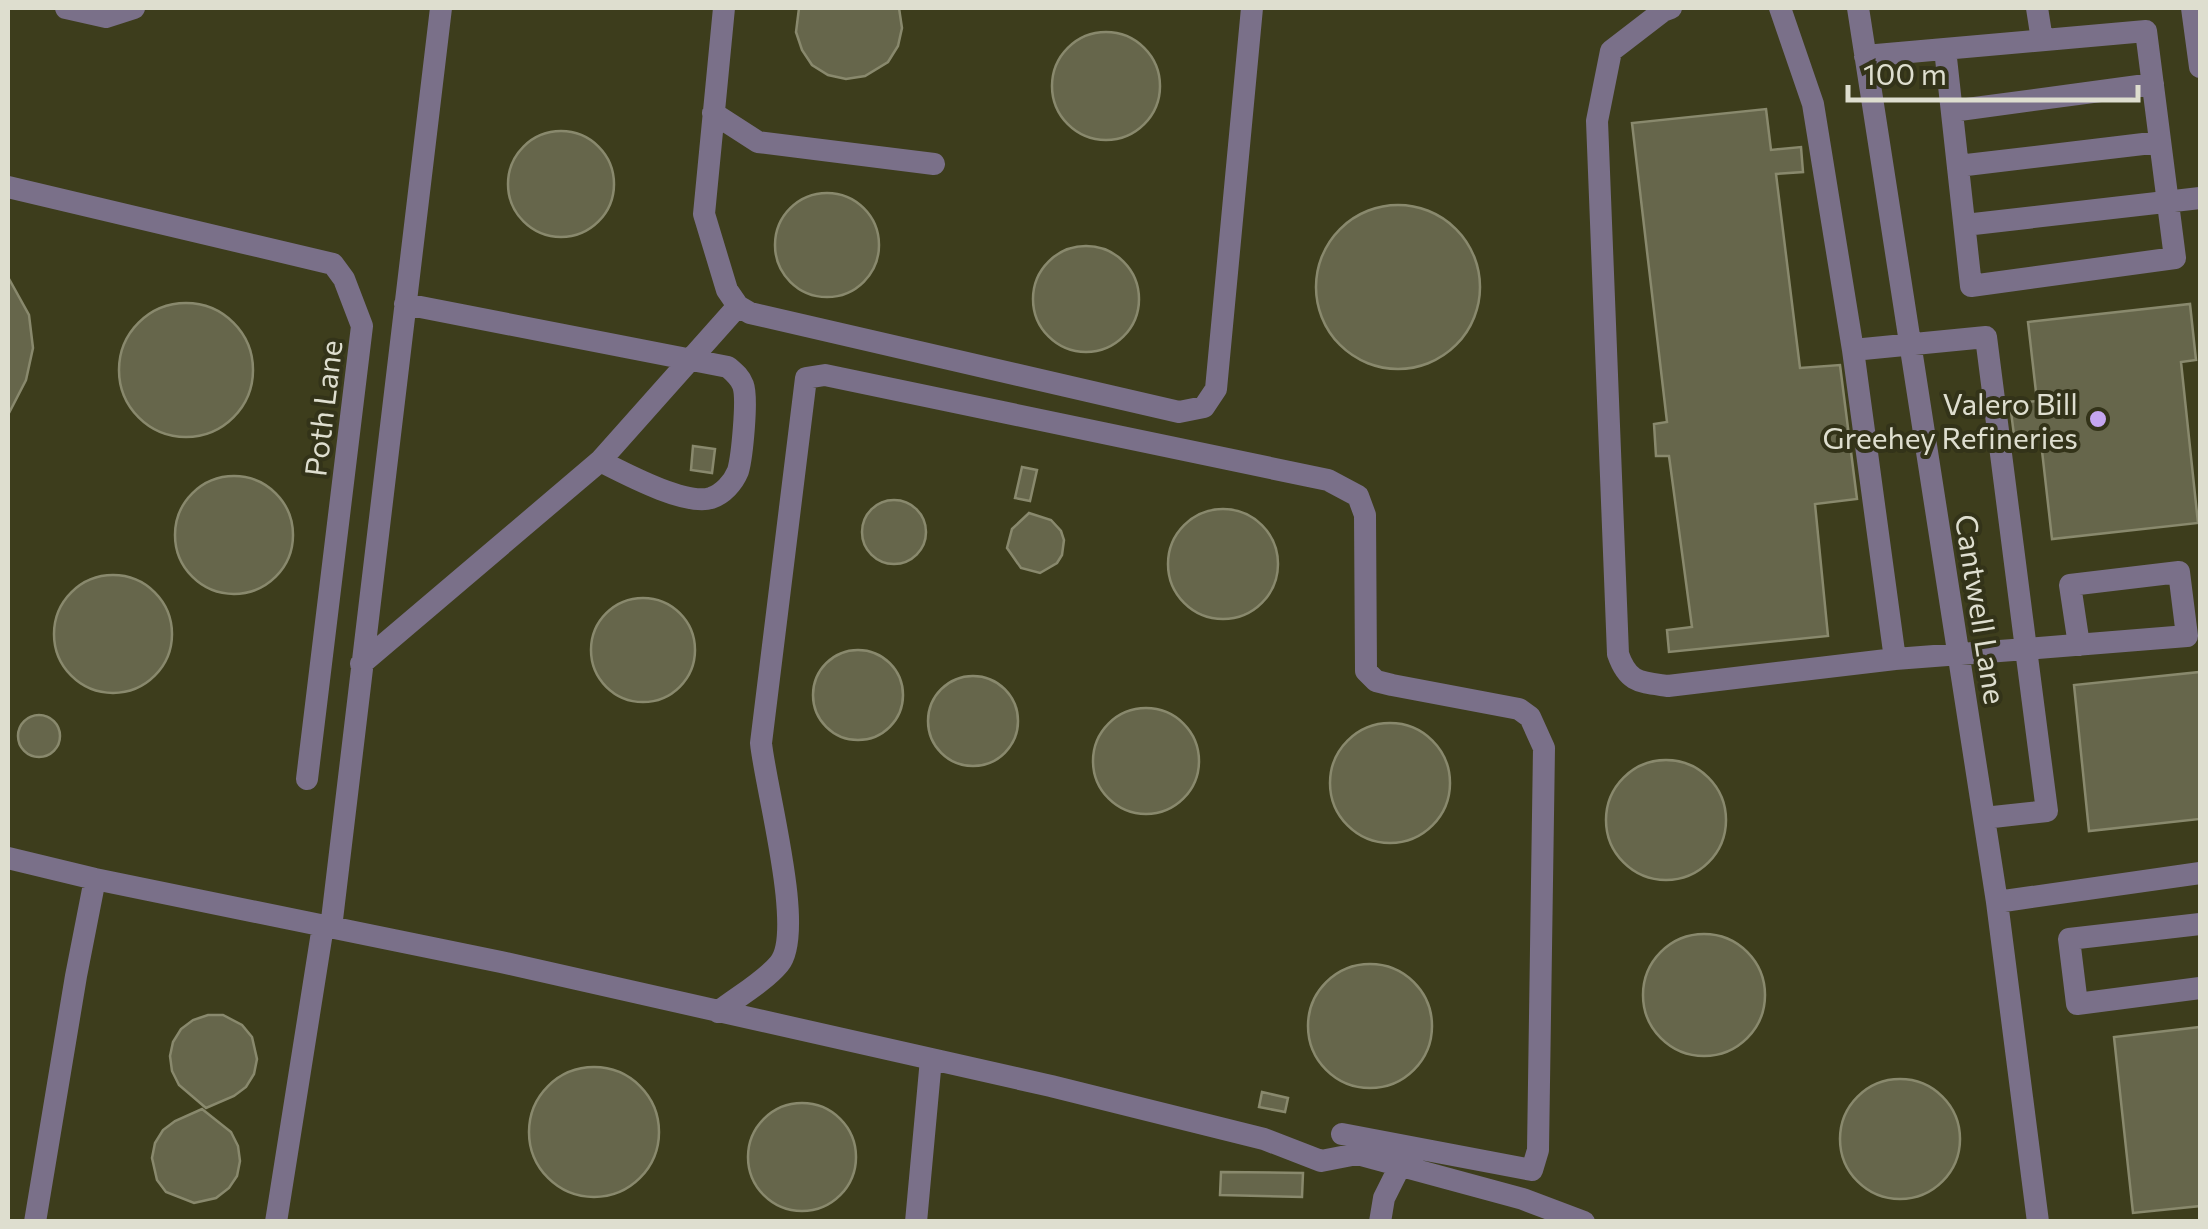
<svg xmlns="http://www.w3.org/2000/svg" width="2208" height="1229" viewBox="0 0 2208 1229" font-family="Commissioner,sans-serif">
  <style>
    .built { fill: #3d3d1c }
    .building { fill: #66664b; stroke: #89896d; stroke-width: 2.5 }
    .lines { fill: none; stroke-linecap: round; stroke-linejoin: round }
    .minor { stroke: #7a7089; stroke-width: 22 }
    .poi-dot { fill: #c5a6f0; stroke: #333319; stroke-width: 4 }
    .labels { text-anchor: middle; dominant-baseline: central; stroke-width: 8; stroke-linejoin: round; paint-order: stroke }
    .poi-label { font-size: 30px; fill: #dedecf; stroke: #333319; text-anchor: end }
    .street-label { font-size: 30px; fill: #dedecf; stroke: #333319 }
  </style>
  <rect width="100%" height="100%" fill="#333319"/>
  <path class="built" d="M 8,8 L 2200,8 L 2200,1221 L 8,1221 Z"/>
  <path class="building" d="M 799,8 L 899,8 L 902,28 L 898,46 L 888,62 L 865,76 L 846,79 L 828,75 L 812,65 L 802,50 L 796,32 Z
    M1052 86a54 54 0 1 1 108 0a54 54 0 1 1-108 0Z
    M 1766,109 L 1771,150 L 1801,147 L 1803,172 L 1776,174 L 1800,368 L 1840,365 L 1857,499 L 1815,504 L 1828,636 L 1669,652 L 1667,630 L 1692,627 L 1669,456 L 1656,456 L 1654,424 L 1667,422 L 1632,123 Z
    M508 184a53 53 0 1 1 106 0a53 53 0 1 1-106 0Z
    M775 245a52 52 0 1 1 104 0a52 52 0 1 1-104 0Z
    M1316 287a82 82 0 1 1 164 0a82 82 0 1 1-164 0Z
    M1033 299a53 53 0 1 1 106 0a53 53 0 1 1-106 0Z
    M 8,277 L 29,315 L 33,348 L 26,380 L 8,415 Z
    M119 370a67 67 0 1 1 134 0a67 67 0 1 1-134 0Z
    M 2190,304 L 2196,360 L 2181,362 L 2198,523 L 2052,539 L 2040,433 L 2014,435 L 2010,404 L 2037,401 L 2028,322 Z
    M 693,446 L 715,449 L 712,473 L 691,470 Z
    M 1022,467 L 1037,470 L 1030,501 L 1015,498 Z
    M175 535a59 59 0 1 1 118 0a59 59 0 1 1-118 0Z
    M862 532a32 32 0 1 1 64 0a32 32 0 1 1-64 0Z
    M1168 564a55 55 0 1 1 110 0a55 55 0 1 1-110 0Z
    M 1029,513 L 1051,520 L 1061,531 L 1064,540 L 1062,555 L 1057,563 L 1040,573 L 1021,568 L 1007,548 L 1012,529 Z
    M54 634a59 59 0 1 1 118 0a59 59 0 1 1-118 0Z
    M591 650a52 52 0 1 1 104 0a52 52 0 1 1-104 0Z
    M813 695a45 45 0 1 1 90 0a45 45 0 1 1-90 0Z
    M 2200,672 L 2200,819 L 2089,831 L 2074,685 Z
    M928 721a45 45 0 1 1 90 0a45 45 0 1 1-90 0Z
    M1093 761a53 53 0 1 1 106 0a53 53 0 1 1-106 0Z
    M18 736a21 21 0 1 1 42 0a21 21 0 1 1-42 0Z
    M1330 783a60 60 0 1 1 120 0a60 60 0 1 1-120 0Z
    M1606 820a60 60 0 1 1 120 0a60 60 0 1 1-120 0Z
    M1643 995a61 61 0 1 1 122 0a61 61 0 1 1-122 0Z
    M1308 1026a62 62 0 1 1 124 0a62 62 0 1 1-124 0Z
    M 208,1015 L 223,1015 L 242,1025 L 252,1037 L 257,1059 L 254,1074 L 246,1087 L 234,1096 L 206,1108 L 179,1085 L 172,1071 L 170,1056 L 173,1042 L 181,1029 L 193,1020 Z
    M 2200,1027 L 2200,1206 L 2133,1213 L 2114,1037 Z
    M529 1132a65 65 0 1 1 130 0a65 65 0 1 1-130 0Z
    M1840 1139a60 60 0 1 1 120 0a60 60 0 1 1-120 0Z
    M 1262,1092 L 1288,1098 L 1285,1112 L 1259,1107 Z
    M748 1157a54 54 0 1 1 108 0a54 54 0 1 1-108 0Z
    M 202,1109 L 231,1132 L 238,1146 L 240,1161 L 237,1176 L 229,1188 L 216,1198 L 194,1203 L 166,1192 L 157,1180 L 152,1158 L 155,1143 L 163,1130 L 175,1121 Z
    M 1221,1172 L 1303,1173 L 1302,1197 L 1220,1195 Z"/>
  <g class="lines">
    <path class="minor" d="M 66,8 L 106,17 L 134,8
      M 724,8 L 704,214 L 727,290 L 738,306 L 750,313 L 1179,412 L 1204,407 L 1216,389 L 1252,8
      M 1671,8 L 1663,11 L 1611,51 L 1597,121 L 1618,654 C 1628,683 1640,682 1668,686 L 1895,659
      M 1780,8 L 1813,104 L 1853,350
      M 1858,8 L 1997,902 L 2038,1222
      M 2037,8 L 2042,40
      M 2192,8 L 2200,67
      M 1865,56 L 2146,31 L 2175,258 L 1971,286 L 1945,49
      M 1952,111 L 2153,84
      M 713,113 L 758,142 L 934,164
      M 1958,166 L 2160,142
      M 8,187 L 333,264 L 344,279 L 362,326 L 307,779
      M 1965,225 L 2200,198
      M 1986,337 L 2026,649 L 1895,659 L 1853,350 Z
      M 600,461 L 738,306
      M 361,664 L 600,461 C 624,473 685,506 711,498 C 723,494 733,483 738,471 C 742,457 748,398 743,385 C 740,377 735,373 728,367 L 405,304
      M 1984,818 L 2047,811 L 2026,649 L 2187,636 L 2179,572 L 2070,585 L 2079,645
      M 8,858 L 95,879 L 501,962 L 1051,1086 L 1264,1139 L 1321,1161 L 1357,1154 L 1523,1199 L 1584,1222
      M 1997,902 L 2200,873
      M 2200,924 L 2069,939 L 2077,1004 L 2200,988
      M 331,928 L 441,8
      M 718,1012 C 737,997 764,982 779,964 C 806,933 765,786 761,743 L 806,378 L 825,375 L 1328,480 L 1358,496 L 1365,515 L 1366,671 L 1376,681 L 1392,685 L 1519,709 L 1530,717 L 1544,748 L 1538,1150 L 1532,1170 L 1342,1134
      M 35,1222 L 76,976 L 95,879
      M 276,1222 L 323,926
      M 916,1222 L 931,1059
      M 1380,1222 L 1384,1198 L 1400,1166"/>
  </g>
  <circle class="poi-dot" cx="2098" cy="419" r="10"/>
  <g class="labels">
    <g class="poi-label">
      <text x="2078" y="402">Valero Bill<tspan x="2078" dy="34">Greehey Refineries</tspan></text>
    </g>
    <g class="street-label">
      <text transform="translate(322 408) rotate(-83)">Poth Lane</text>
      <text transform="translate(1982 609) rotate(81)">Cantwell Lane</text>
    </g>
  </g>
  <rect width="2208" height="1229" fill="none" stroke="#dedecf" stroke-width="20"/>
  <path d="M1848 85v15h290v-15" fill="none" stroke="#dedecf" stroke-width="5"/>
  <text x="1863" y="85" font-size="30" fill="#dedecf" stroke="#333319" stroke-width="8" paint-order="stroke">100 m</text>
</svg>
